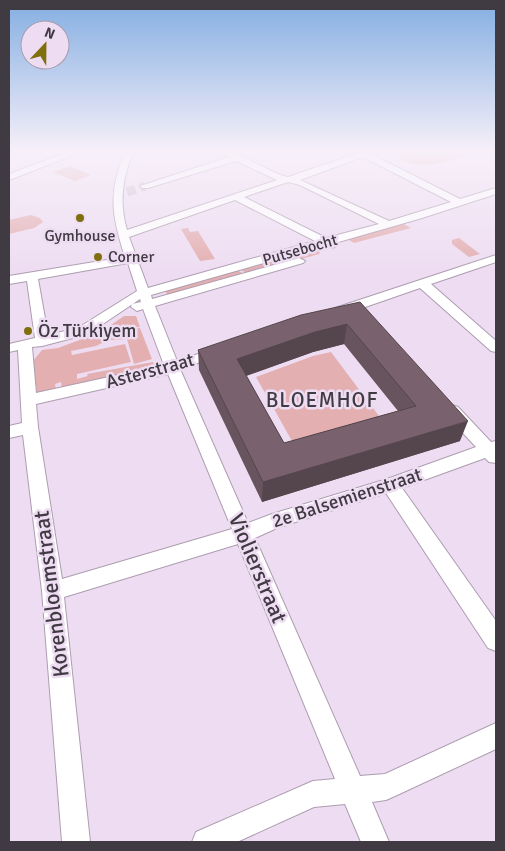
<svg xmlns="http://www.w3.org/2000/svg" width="505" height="851" viewBox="0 0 505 851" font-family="Signika,sans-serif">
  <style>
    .green { fill: #e3afb1 }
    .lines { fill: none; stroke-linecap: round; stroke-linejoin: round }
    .street-tunnel { stroke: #cbbccf; stroke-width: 9; stroke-dasharray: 9 5; stroke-linecap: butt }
    .street-casing { stroke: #ad9db0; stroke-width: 2 }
    .street { fill: #fff; fill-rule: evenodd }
    .wall { fill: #68545e; fill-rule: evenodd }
    .shaded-wall { fill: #55454c }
    .building { fill: #79626d; stroke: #55454c; fill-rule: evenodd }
    .poi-dot { fill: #806f0e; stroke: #eeddf2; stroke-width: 2 }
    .labels { text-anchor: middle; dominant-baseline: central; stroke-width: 5; stroke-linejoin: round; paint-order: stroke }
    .far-poi-label { font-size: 16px; fill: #403a42; stroke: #eeddf2 }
    .far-street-label { font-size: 16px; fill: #403a42; stroke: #eeddf2 }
    .poi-label { font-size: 19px; fill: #403a42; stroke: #eeddf2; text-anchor: start }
    .street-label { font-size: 19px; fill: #403a42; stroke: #eeddf2 }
    .quarter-label { font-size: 21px; letter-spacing: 1px; fill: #403a42; stroke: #eeddf2 }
    .near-street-label { font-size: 22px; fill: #403a42; stroke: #eeddf2 }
  </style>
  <rect width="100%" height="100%" fill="#eeddf2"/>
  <path class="green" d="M 405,151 L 456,151 L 470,154 C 445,161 420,173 397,156 Z
    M 70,166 L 91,175 L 75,181 L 53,172 Z
    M 31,215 L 40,218 L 43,222 L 34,228 L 9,234 L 9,220 Z
    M 402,223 L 411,228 L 354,243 L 347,239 Z
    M 188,228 L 190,232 L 198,231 L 215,259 L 200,261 L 181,229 Z
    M 459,238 L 480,254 L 469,257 L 452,244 L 452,240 Z
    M 315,248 L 320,252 L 319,254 L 248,274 L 241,270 Z
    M 237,270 L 244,274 L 168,296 L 165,291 Z
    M 124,316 L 136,316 L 140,327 L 113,330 L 108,327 Z
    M 140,328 L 152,359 L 134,364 L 127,339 L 109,340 L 108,335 L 115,332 Z
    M 96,334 L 103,336 L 104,342 L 96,346 L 71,351 L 72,355 L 125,344 L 131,362 L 77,374 L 77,379 L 88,376 L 87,374 L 153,362 L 155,368 L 62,389 L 61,382 L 55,384 L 56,390 L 37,394 L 33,361 L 42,350 L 58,348 Z
    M 331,352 L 385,424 L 297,450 L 256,377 L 313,356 Z"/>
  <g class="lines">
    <path class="street-tunnel" d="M 127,192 L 145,186"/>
    <defs>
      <path id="street" d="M 71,151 L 84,151 L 9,180 L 9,174 Z
        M 126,151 L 134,151 C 122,177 119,203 127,230 L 277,180 L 236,161 L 148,188 L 142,188 L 140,186 L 229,157 L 218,151 L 230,151 L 280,175 L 288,177 L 358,153 L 357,151 L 365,151 L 460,199 L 496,188 L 496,194 L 422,218 L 335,243 L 337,245 L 335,247 L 331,248 L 324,246 L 151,295 L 152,299 L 299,258 L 305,261 L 303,263 L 155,306 L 177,361 L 219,347 L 224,348 L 226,351 L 224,354 L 180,369 L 248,523 L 272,514 L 387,479 L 476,447 L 446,415 L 444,411 L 446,407 L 452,405 L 458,407 L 491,442 L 496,441 L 496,463 L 489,462 L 485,458 L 402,488 L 496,621 L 496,651 L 488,648 L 386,493 L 277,528 L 255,538 L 360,776 L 385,774 L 496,723 L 496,749 L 395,796 L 386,800 L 372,802 L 389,842 L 361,842 L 345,804 L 314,807 L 237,842 L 192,842 L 196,832 L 313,781 L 335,779 L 238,544 L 64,597 L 90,842 L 62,842 L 42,591 L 23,435 L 9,438 L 9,426 L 22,423 L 18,350 L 9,352 L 9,344 L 35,338 L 27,281 L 9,284 L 9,276 L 125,257 C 112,217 107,191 126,151 ZM 363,157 L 451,202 L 389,221 L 300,180 ZM 288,182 L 300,185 L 379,224 L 326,238 L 244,197 ZM 235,200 L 315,241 L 148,288 L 129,237 ZM 128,263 L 137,291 L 78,328 L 48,335 L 38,279 ZM 140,299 L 141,302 L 132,304 L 131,307 L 137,311 L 143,309 L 164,365 L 36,393 L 32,347 L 42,346 L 88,334 ZM 168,374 L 232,529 L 62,579 L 38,427 L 36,404 Z
        M 496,255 L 496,262 L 431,284 L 496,341 L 496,352 L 491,351 L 420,288 L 345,314 L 340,315 L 334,311 L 335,308 Z"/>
    </defs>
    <use href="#street" class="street-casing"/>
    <use href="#street" class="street"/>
  </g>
  <path class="wall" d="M 360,302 L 460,441 L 262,502 L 199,370 L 198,350 ZM 344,344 L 398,411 L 284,443 L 246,376 L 313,352 Z"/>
  <path class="shaded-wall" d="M 347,324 L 344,344 L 313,352 L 237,379 L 237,359 L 315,332 Z
    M 468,421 L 460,441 L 262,502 L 263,482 Z"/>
  <path class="building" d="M 360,302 L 468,421 L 263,482 L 198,350 L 301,315 ZM 347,324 L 416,406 L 284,443 L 237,359 L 315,332 Z"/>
  <linearGradient id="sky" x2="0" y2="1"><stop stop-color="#84aee2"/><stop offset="0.56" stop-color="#f7f0f9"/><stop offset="1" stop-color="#f7f0f9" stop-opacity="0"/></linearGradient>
  <rect width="505" height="271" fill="url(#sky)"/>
  <g class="poi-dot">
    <circle cx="80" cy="218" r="5"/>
    <circle cx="98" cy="257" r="5"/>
    <circle cx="28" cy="331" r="5"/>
  </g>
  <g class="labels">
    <g class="far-poi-label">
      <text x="80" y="236">Gymhouse</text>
      <text x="108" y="257" text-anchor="start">Corner</text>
    </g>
    <g class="far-street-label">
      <text transform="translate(300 250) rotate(-16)">Putsebocht</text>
    </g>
    <g class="poi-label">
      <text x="38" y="331">Öz Türkiyem</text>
    </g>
    <g class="street-label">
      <text transform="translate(150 371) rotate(-15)">Asterstraat</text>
      <text transform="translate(347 498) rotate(-18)">2e Balsemienstraat</text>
    </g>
    <g class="quarter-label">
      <text x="322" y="400">BLOEMHOF</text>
    </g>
    <g class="near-street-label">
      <text transform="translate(258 568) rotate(67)">Violierstraat</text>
      <text transform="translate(51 594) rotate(-97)">Korenbloemstraat</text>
    </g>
  </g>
  <rect width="505" height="851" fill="none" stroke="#403a42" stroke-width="20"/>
  <g transform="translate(45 45) rotate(22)"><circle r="24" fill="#eeddf2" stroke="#a89cac"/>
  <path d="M0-4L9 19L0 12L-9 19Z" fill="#806f0e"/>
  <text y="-8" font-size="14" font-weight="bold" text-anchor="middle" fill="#403a42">N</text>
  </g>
</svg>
